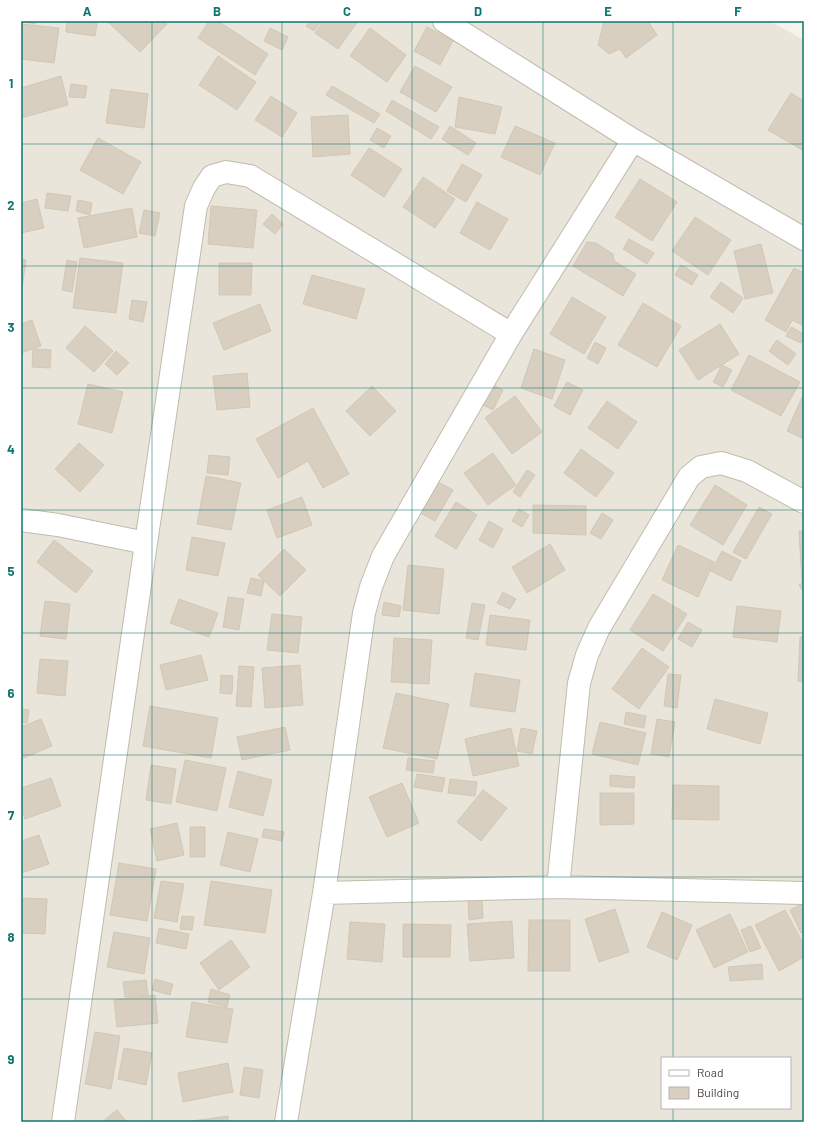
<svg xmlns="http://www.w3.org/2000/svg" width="825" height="1143" viewBox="0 0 825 1143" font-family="Barlow,sans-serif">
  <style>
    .residential { fill: #eae5da; fill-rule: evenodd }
    .building { fill: #d8cfc1; stroke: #d3c7b4 }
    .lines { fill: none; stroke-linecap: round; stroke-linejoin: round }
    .minor-casing { stroke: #c2bbae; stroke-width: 24 }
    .minor { stroke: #fff; stroke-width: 22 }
    .grid { fill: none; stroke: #0f766e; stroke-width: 1; stroke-opacity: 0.55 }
    .neatline { fill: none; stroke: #0f766e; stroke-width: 1.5 }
    .grid-label { font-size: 13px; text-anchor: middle; font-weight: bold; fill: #0f766e }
  </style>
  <rect width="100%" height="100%" fill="#f6f3ec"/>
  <path class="residential" d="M 21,21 L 770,21 L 804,40 L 804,1122 L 21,1122 ZM 662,1058 L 790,1058 L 790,1108 L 662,1108 Z"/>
  <path class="building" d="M 21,21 L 35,21 L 35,24 Z
    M 67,21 L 97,23 L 95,36 L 66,32 Z
    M 107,21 L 164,21 L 167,24 L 140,52 Z
    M 209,21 L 218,21 L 268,54 L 255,75 L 198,38 Z
    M 310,21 L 322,21 L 314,31 L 306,26 Z
    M 324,21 L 358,21 L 338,49 L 315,33 Z
    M 604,21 L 648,21 L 657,35 L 626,58 L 620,49 L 609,54 L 598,45 Z
    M 21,24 L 59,28 L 54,63 L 21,59 Z
    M 427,27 L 453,41 L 440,65 L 414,51 Z
    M 270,28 L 288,37 L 282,50 L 264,41 Z
    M 370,28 L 406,55 L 387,82 L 350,56 Z
    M 218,56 L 256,82 L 237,110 L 199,85 Z
    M 415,66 L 452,87 L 436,112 L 400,92 Z
    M 61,76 L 68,105 L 21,118 L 21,88 Z
    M 71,84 L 87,86 L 85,98 L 69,97 Z
    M 332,86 L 380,114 L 374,123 L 326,95 Z
    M 111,89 L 148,94 L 144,128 L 106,123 Z
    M 791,93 L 804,101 L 804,151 L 768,130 Z
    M 271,96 L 297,113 L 282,137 L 255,120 Z
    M 459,97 L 502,107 L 495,134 L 455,127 Z
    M 392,100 L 439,127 L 431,139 L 386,111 Z
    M 348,115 L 350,154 L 313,157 L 311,117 Z
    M 450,126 L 476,143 L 468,155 L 442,139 Z
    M 515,126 L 555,143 L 540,175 L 501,157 Z
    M 377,128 L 391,136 L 384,148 L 370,140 Z
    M 98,138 L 141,162 L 123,194 L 80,170 Z
    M 369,148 L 402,169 L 384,197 L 351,175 Z
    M 462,164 L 482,175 L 466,202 L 447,191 Z
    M 423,177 L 455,199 L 435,228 L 403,207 Z
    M 640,179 L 677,202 L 652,241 L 615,217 Z
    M 47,193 L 71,196 L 68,211 L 45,208 Z
    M 37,199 L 44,228 L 21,233 L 21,203 Z
    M 78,200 L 92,203 L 90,215 L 76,211 Z
    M 477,202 L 508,219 L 490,250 L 460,233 Z
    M 211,206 L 257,210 L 253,248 L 208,244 Z
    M 132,208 L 137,237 L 84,248 L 78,218 Z
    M 144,210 L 160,213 L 155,236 L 139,233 Z
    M 272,214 L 283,224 L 275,234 L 263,224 Z
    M 695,217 L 731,240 L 708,275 L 672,251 Z
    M 629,239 L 654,253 L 647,264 L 623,249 Z
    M 587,242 L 596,243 L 613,254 L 614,261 L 636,274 L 623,296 L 573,266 Z
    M 761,244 L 773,293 L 745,299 L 734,251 Z
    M 80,258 L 123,263 L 116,313 L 73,308 Z
    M 21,259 L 26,260 L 21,295 Z
    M 67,260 L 77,262 L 72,292 L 62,290 Z
    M 219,263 L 252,263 L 251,295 L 219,295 Z
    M 681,265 L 698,275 L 692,285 L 675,275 Z
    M 794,268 L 804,273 L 804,326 L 792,320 L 786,332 L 765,320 Z
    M 312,275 L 365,289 L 356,319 L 303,304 Z
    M 721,282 L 743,298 L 733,313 L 710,297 Z
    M 572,297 L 606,317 L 584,354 L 550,334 Z
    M 132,300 L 147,302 L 143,322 L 129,319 Z
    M 643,303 L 681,326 L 657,367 L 618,345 Z
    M 260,304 L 271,331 L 224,350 L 213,323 Z
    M 32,320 L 41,346 L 21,353 L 21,324 Z
    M 720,324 L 739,354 L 698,380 L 679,350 Z
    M 85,326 L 113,351 L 94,372 L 66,348 Z
    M 791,327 L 804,334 L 804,337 L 801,343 L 786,336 Z
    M 777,340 L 796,354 L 788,365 L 769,351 Z
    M 595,342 L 606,348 L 598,364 L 587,358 Z
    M 33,349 L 51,350 L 50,368 L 32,367 Z
    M 534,349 L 565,360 L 552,399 L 521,388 Z
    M 116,351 L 129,363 L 117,375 L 105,364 Z
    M 749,355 L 800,382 L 781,416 L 731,390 Z
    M 722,365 L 732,370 L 723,387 L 713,382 Z
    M 247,373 L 250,407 L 217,410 L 213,376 Z
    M 567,382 L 583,390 L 570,415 L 554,406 Z
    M 489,383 L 503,390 L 493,410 L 479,403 Z
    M 88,384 L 123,392 L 112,433 L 78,424 Z
    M 372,386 L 396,411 L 370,436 L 346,411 Z
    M 804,393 L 804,439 L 787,431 Z
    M 515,396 L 542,432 L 512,454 L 485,418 Z
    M 607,401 L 637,422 L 618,449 L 588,428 Z
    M 313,408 L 349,474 L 323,488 L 308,461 L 278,478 L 256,439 Z
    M 79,443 L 104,465 L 80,492 L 55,469 Z
    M 581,449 L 614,473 L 596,497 L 564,473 Z
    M 493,453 L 516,485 L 488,505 L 464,473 Z
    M 209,455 L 230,457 L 228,475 L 207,473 Z
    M 527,470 L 535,475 L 520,497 L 513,492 Z
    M 206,476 L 241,483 L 231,530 L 197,524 Z
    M 434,480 L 453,490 L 435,521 L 417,511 Z
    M 715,485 L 747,505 L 723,545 L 690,525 Z
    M 302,497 L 312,525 L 277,538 L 267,510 Z
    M 456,502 L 477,515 L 456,549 L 435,536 Z
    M 533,505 L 586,506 L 586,535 L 533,533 Z
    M 759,507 L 772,514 L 746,559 L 733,552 Z
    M 519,509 L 529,515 L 522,527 L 512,521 Z
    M 602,513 L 613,520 L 601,539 L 590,533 Z
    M 489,521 L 503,529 L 493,548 L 479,540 Z
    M 799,531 L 804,531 L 804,593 L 799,585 L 802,583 Z
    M 192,537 L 225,543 L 218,576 L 186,570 Z
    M 54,540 L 93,571 L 76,593 L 37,562 Z
    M 550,544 L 565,570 L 527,593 L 512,567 Z
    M 678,545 L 714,562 L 698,597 L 662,580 Z
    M 284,549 L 306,570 L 280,596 L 258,575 Z
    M 722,551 L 741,561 L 731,581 L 711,571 Z
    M 408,565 L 444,569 L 439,614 L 403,610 Z
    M 251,578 L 264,581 L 261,596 L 247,593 Z
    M 503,592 L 516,599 L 510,609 L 497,603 Z
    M 653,594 L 687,614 L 663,651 L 630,630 Z
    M 228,597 L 244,599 L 239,630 L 223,627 Z
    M 179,599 L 218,613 L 209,637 L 170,623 Z
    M 45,601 L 70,604 L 66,639 L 40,636 Z
    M 384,602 L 401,606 L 399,617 L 382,615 Z
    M 472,603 L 485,605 L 478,640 L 466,638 Z
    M 737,606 L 781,611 L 777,642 L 733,637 Z
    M 272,614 L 302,617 L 298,653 L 267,650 Z
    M 490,615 L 530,620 L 526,650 L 486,645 Z
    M 688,622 L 702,630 L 692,647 L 678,639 Z
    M 800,637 L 804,637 L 804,682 L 798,681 Z
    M 394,638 L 432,640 L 429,684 L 391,682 Z
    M 642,648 L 669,667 L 639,709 L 612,689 Z
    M 201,655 L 208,680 L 166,690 L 160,665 Z
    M 40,659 L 68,661 L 65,696 L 37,693 Z
    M 300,665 L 303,705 L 265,708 L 262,668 Z
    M 239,666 L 254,667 L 251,707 L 236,706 Z
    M 475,673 L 520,680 L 515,712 L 470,706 Z
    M 668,674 L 681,675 L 677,708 L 664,706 Z
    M 221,675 L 233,676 L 232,694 L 220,693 Z
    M 396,693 L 449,704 L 437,759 L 383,748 Z
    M 715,699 L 768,713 L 760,744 L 707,729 Z
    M 150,706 L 218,718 L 211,758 L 143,746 Z
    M 21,709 L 29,710 L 27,723 L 21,722 Z
    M 626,712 L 646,716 L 644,728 L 624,724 Z
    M 41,719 L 52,746 L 21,759 L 21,727 Z
    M 657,719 L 675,722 L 669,757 L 651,754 Z
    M 600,722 L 646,733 L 638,765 L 592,754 Z
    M 285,727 L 290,750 L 242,760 L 237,737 Z
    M 511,728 L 519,766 L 473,776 L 465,739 Z
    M 521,728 L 537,731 L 532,754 L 517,751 Z
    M 408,758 L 435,761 L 433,773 L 406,770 Z
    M 185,760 L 226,768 L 217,811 L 176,802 Z
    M 151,765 L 176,769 L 171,804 L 146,800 Z
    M 238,771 L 272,780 L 263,816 L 229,807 Z
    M 417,774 L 445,778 L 442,792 L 414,787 Z
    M 610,775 L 635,777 L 634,788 L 610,786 Z
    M 51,778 L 61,806 L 25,819 L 21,808 L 21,788 Z
    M 450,779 L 477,782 L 475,796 L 448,793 Z
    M 402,783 L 419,823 L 387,837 L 369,797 Z
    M 673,785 L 719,786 L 719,820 L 672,819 Z
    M 483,790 L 507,808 L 481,841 L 457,822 Z
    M 600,793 L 634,793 L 634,824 L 600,825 Z
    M 177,823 L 184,855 L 157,861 L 150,829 Z
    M 190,827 L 205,827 L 205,857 L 190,857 Z
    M 264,829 L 284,832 L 282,841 L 262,837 Z
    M 228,832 L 258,839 L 250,872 L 220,865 Z
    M 39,835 L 49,864 L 21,873 L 21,841 Z
    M 119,863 L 156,869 L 147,921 L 110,915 Z
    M 161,881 L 184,884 L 177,922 L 154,918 Z
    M 211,881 L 272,890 L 265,933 L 204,925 Z
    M 21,898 L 47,899 L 45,934 L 21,933 Z
    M 482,899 L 483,918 L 469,920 L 468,900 Z
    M 804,903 L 804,931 L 801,933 L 790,910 Z
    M 615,909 L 629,952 L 599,962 L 585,919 Z
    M 785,910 L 804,945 L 804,957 L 779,971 L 755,925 Z
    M 662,912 L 692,925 L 677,960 L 647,947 Z
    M 730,914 L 748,952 L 714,968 L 696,930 Z
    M 182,916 L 194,917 L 192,930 L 180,929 Z
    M 529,920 L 570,920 L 570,971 L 528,971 Z
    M 512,921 L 514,958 L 470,961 L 467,924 Z
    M 350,922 L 385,924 L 382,962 L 347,959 Z
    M 403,924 L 451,925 L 450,957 L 403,957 Z
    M 751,926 L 761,948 L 750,952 L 741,930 Z
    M 159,928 L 189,934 L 186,949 L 156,943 Z
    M 114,932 L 150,938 L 144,974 L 107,967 Z
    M 231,940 L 250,967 L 219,990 L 200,963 Z
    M 762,964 L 763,979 L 730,981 L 728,967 Z
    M 155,979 L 173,984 L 170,995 L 152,990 Z
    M 146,980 L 148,995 L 125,997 L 123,982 Z
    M 211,989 L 230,995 L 227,1007 L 208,1002 Z
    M 155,995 L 158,1023 L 117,1027 L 114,1000 Z
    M 192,1002 L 233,1009 L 227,1043 L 186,1037 Z
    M 95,1032 L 120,1036 L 111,1089 L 85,1084 Z
    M 124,1048 L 152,1053 L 146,1085 L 118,1079 Z
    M 228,1063 L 233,1092 L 183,1102 L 178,1073 Z
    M 244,1067 L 263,1070 L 259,1098 L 240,1095 Z
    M 117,1110 L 127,1122 L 102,1122 Z
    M 228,1116 L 228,1122 L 185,1122 Z"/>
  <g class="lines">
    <defs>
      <path id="minor" d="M 444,21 L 633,140 L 804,239
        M 21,520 L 58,525 L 146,543
        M 558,887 L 579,683 L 587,655 L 599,628 L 689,477 L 701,467 L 721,463 L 747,471 L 804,502
        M 324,893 L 558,887 L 804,893
        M 63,1122 L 146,543 L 196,206 L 204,188 L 212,176 L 226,172 L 250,176 L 511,334
        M 286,1122 L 324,893 L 364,613 L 371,587 L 383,556 L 511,334 L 633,140"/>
    </defs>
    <use href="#minor" class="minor-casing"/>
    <use href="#minor" class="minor"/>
  </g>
  <path class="grid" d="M 152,21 L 152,1122M 282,21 L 282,1122M 412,21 L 412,1122M 543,21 L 543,1122M 673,21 L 673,1058M 21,144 L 804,144M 21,266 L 804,266M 21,388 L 804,388M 21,510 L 804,510M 21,633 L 804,633M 21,755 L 804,755M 21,877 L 804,877M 21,999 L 804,999M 673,1108 L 673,1122"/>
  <rect width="825" height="1143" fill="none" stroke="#ffffff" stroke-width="44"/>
  <rect x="661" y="1057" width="130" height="52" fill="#ffffff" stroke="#b7b4b0"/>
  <rect x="669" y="1070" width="20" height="6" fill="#ffffff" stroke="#b7b4b0"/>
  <text x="697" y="1077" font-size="12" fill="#4b4439">Road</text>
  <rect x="669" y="1087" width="20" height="12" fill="#d8cfc1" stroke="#b7b4b0"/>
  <text x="697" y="1097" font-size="12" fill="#4b4439">Building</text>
  <rect x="22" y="22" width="781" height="1099" class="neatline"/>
  <g class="grid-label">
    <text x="87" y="16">A</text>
    <text x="217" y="16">B</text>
    <text x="347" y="16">C</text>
    <text x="478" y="16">D</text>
    <text x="608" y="16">E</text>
    <text x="738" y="16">F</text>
    <text x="11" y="88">1</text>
    <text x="11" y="210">2</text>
    <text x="11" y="332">3</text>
    <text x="11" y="454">4</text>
    <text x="11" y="576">5</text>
    <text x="11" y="698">6</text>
    <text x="11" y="820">7</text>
    <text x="11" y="942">8</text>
    <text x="11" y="1064">9</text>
  </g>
</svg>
